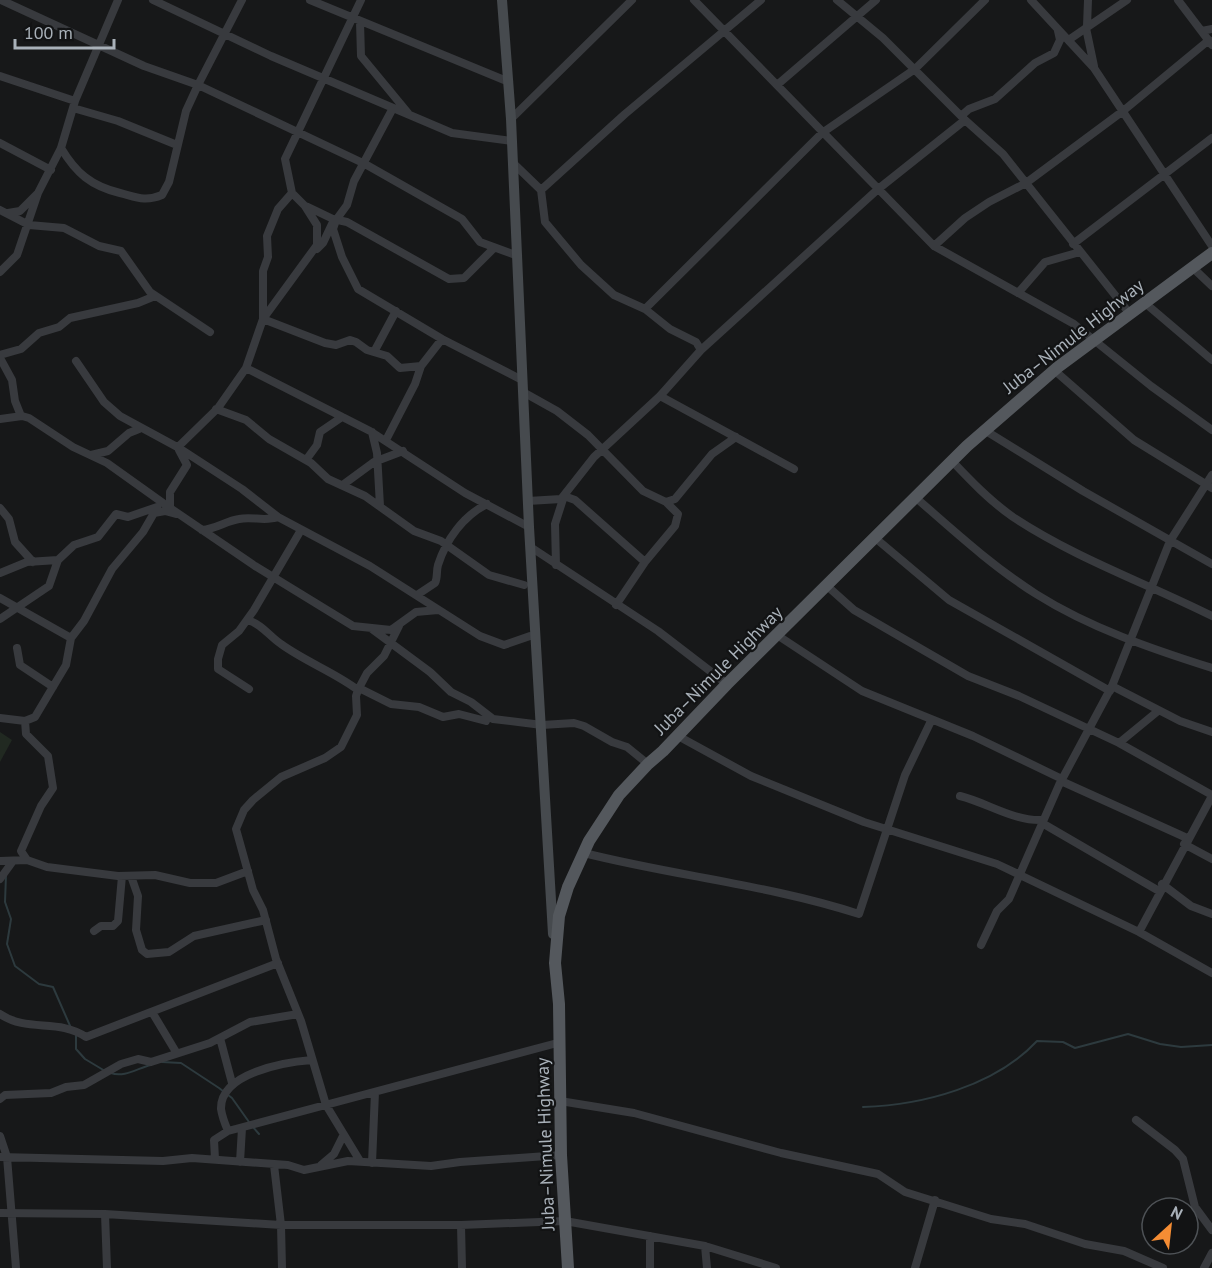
<svg xmlns="http://www.w3.org/2000/svg" width="1212" height="1268" viewBox="0 0 1212 1268" font-family="'PT Sans',sans-serif">
  <style>
    .green { fill: #212921 }
    .lines { fill: none; stroke-linecap: round; stroke-linejoin: round }
    .stream { stroke: #2d3a3e; stroke-width: 2 }
    .minor { stroke: #383a3e; stroke-width: 8 }
    .secondary { stroke: #464a4e; stroke-width: 10 }
    .primary { stroke: #54585d; stroke-width: 12 }
    .labels { text-anchor: middle; dominant-baseline: central; stroke-width: 4.5; stroke-linejoin: round; paint-order: stroke }
    .street-label { font-size: 18px; fill: #a9b1b9; stroke: #121314 }
  </style>
  <rect width="100%" height="100%" fill="#171819"/>
  <path class="green" d="M 0,732 L 12,740 L 0,762 Z"/>
  <g class="lines">
    <path class="stream" d="M 6,875 L 5,902 L 11,919 L 7,944 L 15,966 L 39,984 L 53,987 L 71,1028
      M 76,1035 L 76,1049 L 85,1059 L 105,1071
      M 162,1062 L 181,1063 L 219,1088 L 232,1098 L 249,1122
      M 111,1073 C 124,1078 138,1068 151,1065
      M 863,1107 C 923,1105 995,1086 1037,1041 L 1063,1042 L 1075,1048 L 1128,1034 L 1160,1044 L 1181,1047 L 1212,1045
      M 253,1127 L 259,1134"/>
    <path class="minor" d="M 1,0 L 144,66 L 198,85 L 186,111 L 169,182 L 162,195 C 145,202 136,197 120,193 C 91,186 76,173 61,148
      M 153,0 L 271,56 L 452,133 L 512,141
      M 242,0 L 198,85 L 365,164 L 462,219 L 480,242 L 518,256
      M 310,0 L 509,82
      M 361,0 L 285,159 L 292,193 L 305,206 L 317,225 L 317,245 L 263,319 L 246,368 L 370,431 L 465,493 L 529,527
      M 694,0 L 934,246 L 1074,324 L 1151,386 L 1212,430
      M 837,0 L 883,38 L 965,120 L 1003,154 L 1130,314
      M 1031,0 L 1094,68 L 1212,246
      M 1178,0 L 1212,45
      M 360,22 L 361,56 L 408,113
      M 1087,26 L 1088,0
      M 1086,28 L 1094,66
      M 1202,31 L 1212,29
      M 1070,39 L 1127,0
      M 0,76 L 75,101
      M 777,85 L 876,0
      M 73,108 L 118,121 L 177,145
      M 393,108 L 354,181 L 347,205 L 336,220 L 333,229 L 342,257 L 358,289 L 442,339 L 522,380
      M 961,116 L 969,109 L 995,99 L 1035,63 L 1054,53 L 1060,40 L 1058,31
      M 511,119 L 632,0
      M 0,143 L 51,170
      M 513,163 L 541,190 L 545,222 L 581,265 L 614,295 L 645,309 L 670,329 L 696,342 L 701,350
      M 541,190 L 625,114 L 761,0
      M 292,193 L 278,209 L 267,236 L 268,257 L 263,271 L 263,319 L 325,343 L 336,345 L 350,340 L 356,342 L 367,350 L 387,356 L 400,368 L 421,366
      M 308,207 L 333,219 L 347,222 L 449,279 L 464,278 L 494,248
      M 0,210 L 29,225 L 64,228 L 99,246 L 121,251 L 150,292 L 210,332
      M 8,213 L 20,211 L 37,194
      M 1073,244 L 1212,138
      M 934,246 L 965,218 L 989,202 L 1026,183 L 1123,111 L 1209,40
      M 317,249 L 323,243 L 332,224
      M 1192,267 L 1212,286
      M 0,272 L 17,255 L 38,193 L 61,148 L 75,101 L 118,0
      M 1018,293 L 1045,262 L 1080,252
      M 1145,303 L 1212,360
      M 645,309 L 822,133 L 915,69 L 985,0
      M 374,352 L 396,311
      M 0,355 L 21,349 L 39,333 L 59,327 L 70,318 L 138,303 L 155,296
      M 0,358 L 12,380 L 15,401 L 21,416
      M 76,361 L 104,402 L 120,416 L 179,448 L 242,489 L 278,517 L 370,566 L 480,636 L 504,645 L 530,636
      M 1054,370 L 1134,440 L 1212,488
      M 523,392 L 557,411 L 588,435 L 643,491 L 666,502 L 678,514 L 675,526 L 645,562 L 616,605
      M 660,396 L 794,469
      M 216,409 L 246,420 L 269,439 L 311,463 L 328,479 L 365,496 L 414,531 L 441,541 L 489,575 L 524,585
      M 0,419 L 22,416 L 29,418 L 73,447 L 107,463 L 170,508
      M 986,431 L 1083,491 L 1212,564
      M 372,432 L 377,453 L 380,506
      M 386,440 L 415,384 L 421,366 L 442,339
      M 178,447 L 218,408 L 246,368
      M 179,450 L 187,465 L 170,492 L 170,508 L 255,566 L 353,626 L 391,630 L 416,612 L 438,610
      M 91,455 L 108,451 L 129,433 L 139,429
      M 306,460 L 317,445 L 320,432 L 342,417
      M 952,461 C 971,481 990,501 1013,517 C 1075,558 1146,583 1212,616
      M 344,484 L 374,462 L 403,451
      M 915,497 C 954,531 992,566 1036,594 C 1090,628 1152,649 1212,668
      M 528,501 L 561,499 L 594,457 L 660,396 L 701,350 L 877,190 L 965,120
      M 666,502 L 675,499 L 712,454 L 736,437
      M 0,508 L 9,519 L 15,542 L 33,562
      M 202,530 C 216,529 226,521 239,519 C 253,516 264,522 278,517
      M 874,537 L 949,600 L 1110,691
      M 532,548 L 658,631 L 727,684
      M 556,565 L 555,524 L 564,496 L 575,500 L 645,562
      M 0,573 L 27,562 L 58,560 L 74,545 L 98,537 L 116,514 L 128,517 L 157,507
      M 826,585 L 854,610 L 968,676 L 1019,696 L 1119,743 L 1212,795
      M 417,595 L 435,583 C 438,577 436,572 438,565 C 446,540 463,516 487,504
      M 0,598 L 71,638
      M 0,619 L 49,586 L 58,560
      M 247,620 C 262,624 269,636 281,644 C 306,662 334,672 358,690
      M 372,629 L 430,672 L 451,692 L 471,702 L 493,719 L 542,725 L 574,723 L 584,726 L 612,742 L 627,747 L 648,764
      M 777,635 L 862,691 L 973,736 L 1062,779
      M 17,648 L 20,665 L 53,687
      M 1112,686 L 1180,721 L 1212,732
      M 359,688 L 391,704 L 419,707 L 443,717 L 459,714 L 486,721
      M 249,689 L 218,669 L 218,659 L 222,645 L 239,631 L 254,610 L 301,530
      M 0,718 L 25,721 L 35,717 L 66,665 L 71,638 L 84,621 L 112,569 L 143,532 L 154,513 L 165,511 L 176,514
      M 25,721 L 26,734 L 48,756 L 53,788 L 41,806 L 21,851 L 27,860
      M 678,736 L 751,776 L 864,822 L 997,864 L 1139,932 L 1212,973
      M 1119,743 L 1158,711
      M 1061,781 L 1187,838
      M 960,796 C 988,803 1013,821 1042,820
      M 1042,823 L 1159,891
      M 1184,844 L 1212,859
      M 584,853 C 675,876 770,885 859,914 L 905,775 L 931,721
      M 0,861 L 27,860 L 47,867 L 118,876 L 155,875 L 190,883 L 216,883 L 248,871
      M 131,876 L 138,896 L 136,930 L 142,950 L 147,954 L 169,952 L 194,936 L 266,920
      M 0,879 L 13,861
      M 1162,884 L 1191,906 L 1212,914
      M 94,931 L 101,926 L 113,926 L 118,921 L 122,876
      M 1139,932 L 1212,796
      M 981,945 L 997,911 L 1009,899 L 1059,785 L 1112,686 L 1170,541 L 1212,475
      M 152,1012 L 176,1052
      M 0,1014 C 28,1033 58,1018 86,1037 L 278,963
      M 220,1038 L 232,1083
      M 0,1099 L 5,1095 L 51,1093 L 66,1087 L 84,1085 L 121,1064 L 138,1059 L 151,1062 L 210,1043 L 250,1022 L 298,1014
      M 560,1101 L 634,1113 L 781,1153 L 878,1174 L 905,1192 L 991,1219 L 1025,1224 L 1085,1244 L 1124,1251 L 1163,1268
      M 1136,1120 L 1175,1150 L 1183,1159 L 1195,1207 L 1212,1230
      M 228,1131 C 225,1124 222,1116 221,1109 C 220,1073 285,1062 312,1060
      M 0,1136 L 7,1157 L 16,1268
      M 0,1157 L 163,1161 L 192,1158 L 288,1165 L 304,1170 L 348,1161 L 431,1166 L 460,1162 L 561,1155
      M 215,1159 L 214,1140 L 228,1131 L 561,1042
      M 360,1161 L 326,1105 L 301,1021 L 276,959 L 263,910 L 253,890 L 236,829 L 244,810 L 253,800 L 281,777 L 325,758 L 341,747 L 357,715 L 356,696 L 358,690 L 367,673 L 384,656 L 399,626
      M 240,1162 L 242,1128
      M 372,1163 L 375,1092
      M 274,1165 L 281,1225 L 282,1268
      M 321,1165 L 334,1154 L 343,1136
      M 0,1213 L 105,1214 L 281,1225 L 461,1225 L 565,1221 L 705,1246 L 776,1268
      M 105,1214 L 107,1268
      M 461,1225 L 462,1268
      M 650,1236 L 650,1268
      M 705,1246 L 707,1268
      M 915,1268 L 935,1200
      M 1204,1268 L 1212,1253"/>
    <path class="secondary" d="M 502,0 L 511,119 L 529,527 L 553,934"/>
    <path class="primary" d="M 568,1268 L 561,1155 L 559,1004 L 555,963 L 559,916 L 568,887 L 589,841 L 619,795 L 648,764 L 663,751 L 727,684 L 967,446 L 1058,367 L 1212,253"/>
  </g>
  <g class="labels">
    <g class="street-label">
      <text transform="translate(1073 336) rotate(-38)">Juba–Nimule Highway</text>
      <text transform="translate(718 670) rotate(-45)">Juba–Nimule Highway</text>
      <text transform="translate(545 1144) rotate(-92)">Juba–Nimule Highway</text>
    </g>
  </g>
  <g transform="translate(1170 1226) rotate(27)"><circle r="28" fill="#121314" stroke="#4e5256" stroke-width="1.5"/>
  <path d="M0-4.5L10 22L0 15L-10 22Z" fill="#f58d34"/>
  <text y="-9" font-size="16" font-weight="bold" text-anchor="middle" fill="#a9b1b9">N</text>
  </g>
  <path d="M15 39v9h99v-9" fill="none" stroke="#a9b1b9" stroke-width="3"/>
  <text x="24" y="39" font-size="18" fill="#a9b1b9" stroke="#121314" stroke-width="4.5" paint-order="stroke">100 m</text>
</svg>
